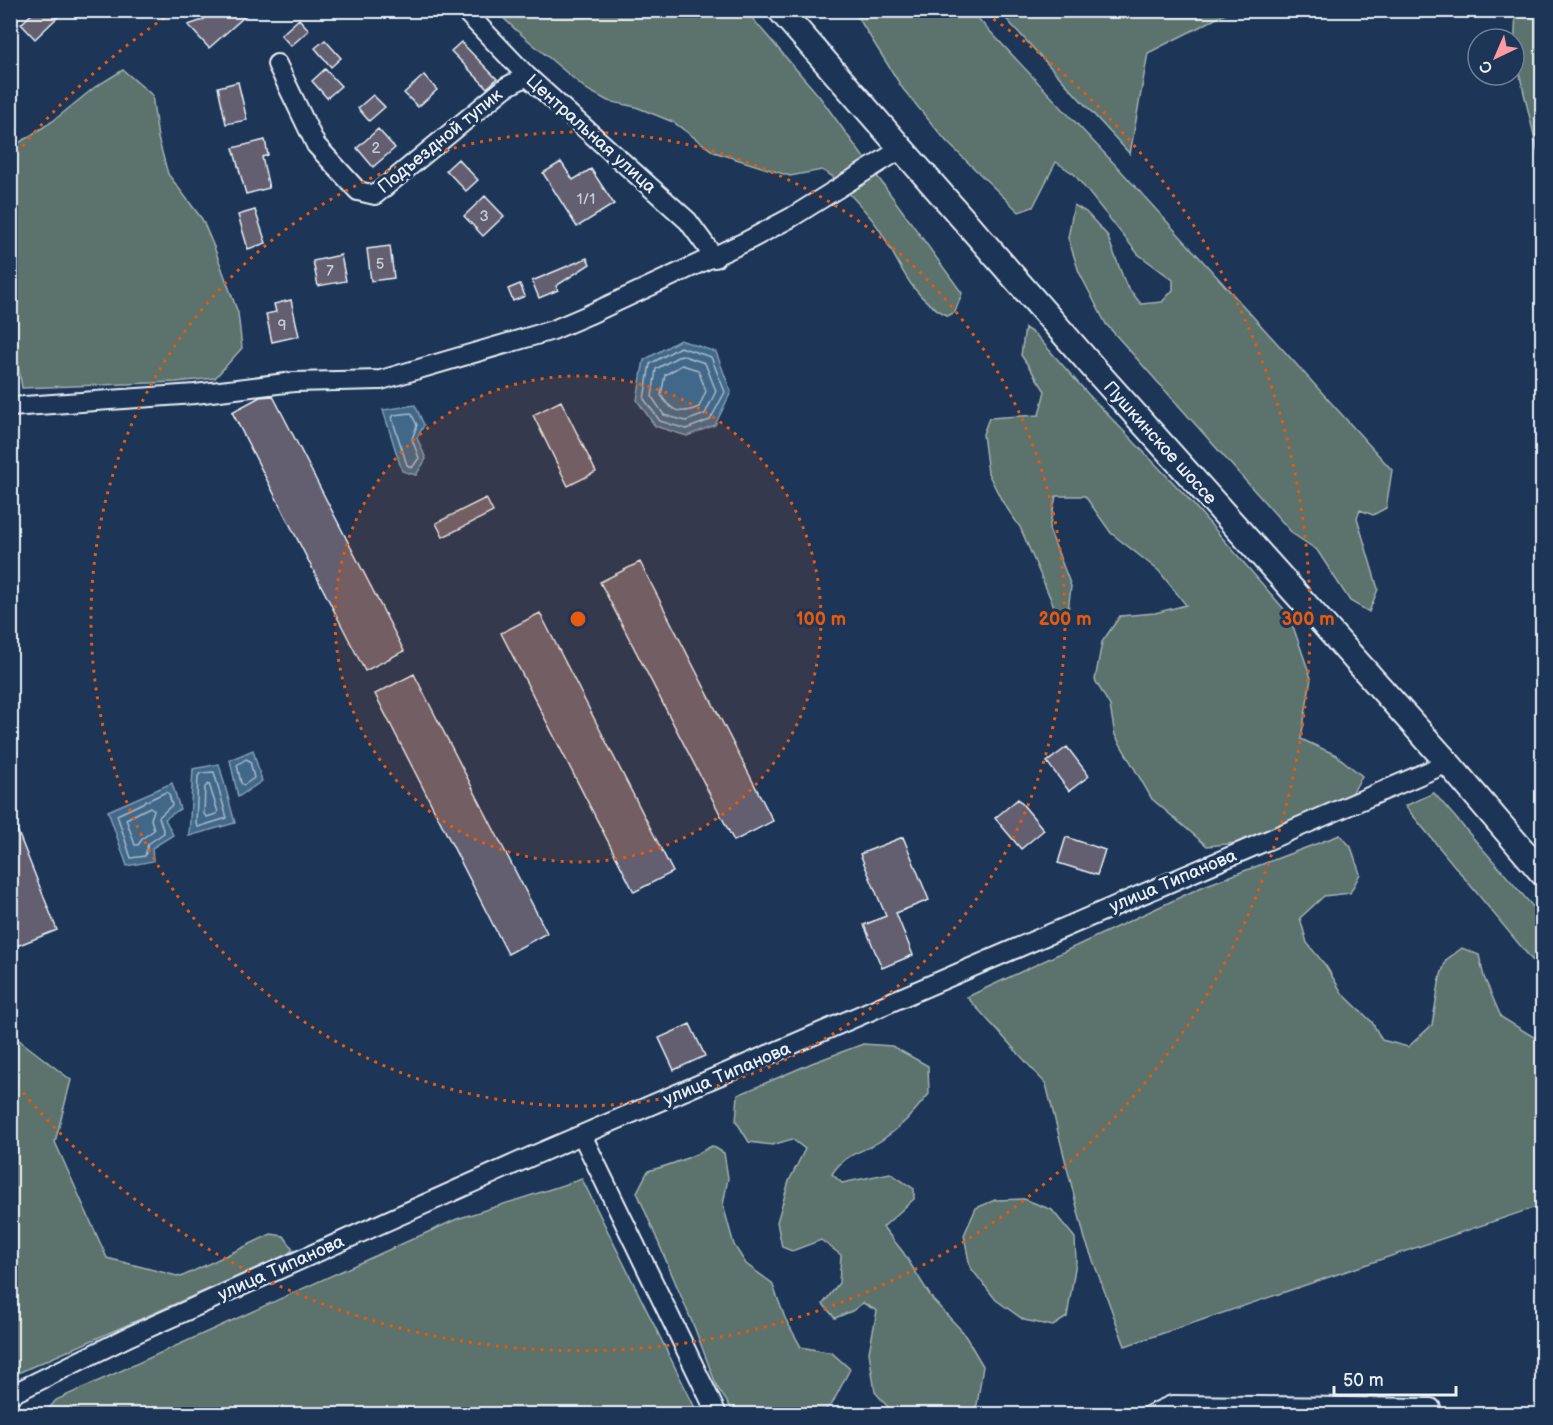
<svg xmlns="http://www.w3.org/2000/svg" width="1553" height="1425" viewBox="0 0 1553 1425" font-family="'Balsamiq Sans',sans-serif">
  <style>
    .green { fill: #5c726d; stroke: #a2b2b2; stroke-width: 1.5 }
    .water { fill: #426789; stroke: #849eb5; stroke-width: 1.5 }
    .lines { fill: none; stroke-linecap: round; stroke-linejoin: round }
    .shore { stroke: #a6bacc; stroke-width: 1.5 }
    .building { fill: #635f6f; stroke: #e8f1f8; stroke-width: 1.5 }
    .street-casing { stroke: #e8f1f8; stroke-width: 22 }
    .secondary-casing { stroke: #e8f1f8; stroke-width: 28 }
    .street { stroke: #1d3557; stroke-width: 18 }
    .secondary { stroke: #1d3557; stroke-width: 24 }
    .ring { fill: none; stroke: #e8590c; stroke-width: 3; stroke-dasharray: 3 6 }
    .labels { text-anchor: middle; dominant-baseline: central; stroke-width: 6; stroke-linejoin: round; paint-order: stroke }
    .number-label { font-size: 15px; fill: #c7ccd6 }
    .street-label { font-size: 18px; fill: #e8f1f8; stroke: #1d3557 }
    .centre { fill: #e8590c; stroke: #1d3557; stroke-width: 3 }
    .ring-label { font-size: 18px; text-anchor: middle; font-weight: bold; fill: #e8590c; stroke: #1d3557; stroke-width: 6; stroke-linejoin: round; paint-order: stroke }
  </style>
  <rect width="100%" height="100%" fill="#1d3557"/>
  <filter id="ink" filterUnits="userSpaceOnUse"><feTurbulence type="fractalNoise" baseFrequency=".0167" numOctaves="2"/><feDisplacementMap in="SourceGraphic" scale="12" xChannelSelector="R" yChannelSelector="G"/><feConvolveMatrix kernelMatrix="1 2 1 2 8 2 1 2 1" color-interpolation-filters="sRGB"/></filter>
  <g filter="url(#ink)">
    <path class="green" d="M 496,11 L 746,11 L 819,96 L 962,293 L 955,312 L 948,316 C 910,297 901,265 881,232 C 868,211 848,193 832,176 L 822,170 L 790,176 L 714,152 L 673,122 L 636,107 L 608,101 L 586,89 L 516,30 Z
      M 854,11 L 971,11 L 1122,172 L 1392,470 L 1386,508 L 1373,515 L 1360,510 L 1357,518 L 1378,589 L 1369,612 L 1350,601 L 1317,550 L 1293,534 L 1106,324 L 1079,272 L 1068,238 L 1074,205 L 1086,212 L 1107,235 L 1126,285 L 1141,304 L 1162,302 L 1173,290 L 1173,280 L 1138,254 L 1074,174 L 1056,162 L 1033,207 L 1019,212 L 947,142 L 903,89 Z
      M 999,11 L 1231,11 L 1148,53 L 1130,154 Z
      M 1516,11 L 1542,11 L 1542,169 L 1514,51 Z
      M 123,70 L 152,95 L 158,138 L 168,174 L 202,219 L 214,247 L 238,313 L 242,348 L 215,378 L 176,382 L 22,388 L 11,323 L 11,148 L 53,121 L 95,87 Z
      M 1025,328 L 1036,335 L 1088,394 L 1186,496 L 1289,615 L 1311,678 L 1301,739 L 1336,755 L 1362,776 L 1344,808 L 1246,842 L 1207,846 L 1152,799 L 1115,735 L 1110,706 L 1095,680 L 1102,642 L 1120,616 L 1155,613 L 1186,605 L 1159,571 L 1111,533 L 1085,496 L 1056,496 L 1049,529 L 1071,586 L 1068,611 L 1055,609 L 1020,527 L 1002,501 L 988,473 L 983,434 L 989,418 L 1039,415 L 1045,391 L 1021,355 Z
      M 1434,793 L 1542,917 L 1542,972 L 1405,806 Z
      M 1340,835 L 1351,847 L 1360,874 L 1350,893 L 1324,896 L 1300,918 L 1307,943 L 1326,966 L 1342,993 L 1372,1022 L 1382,1040 L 1408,1047 L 1432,1025 L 1440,978 L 1446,960 L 1462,948 L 1479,955 L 1484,977 L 1501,1017 L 1542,1042 L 1542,1205 L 1125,1346 L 1085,1239 L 1046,1084 L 967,997 L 1204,886 Z
      M 10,1033 L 71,1080 L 55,1142 L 107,1258 L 181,1277 L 271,1234 L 284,1236 L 293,1249 L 288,1254 L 11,1376 Z
      M 863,1044 L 892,1046 L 928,1066 L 929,1094 C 913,1113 903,1126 882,1140 C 862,1153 846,1152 832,1174 L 842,1183 L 890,1173 L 914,1189 L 914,1199 L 883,1227 L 903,1252 L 933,1300 L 963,1332 L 983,1366 L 977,1405 L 966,1414 L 894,1414 L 875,1392 L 869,1352 L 877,1311 L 863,1303 L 852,1311 L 835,1318 L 823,1304 L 839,1283 L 841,1255 L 821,1240 L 792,1251 L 782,1247 L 777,1222 L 789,1181 L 805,1149 L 792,1139 L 772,1145 L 749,1142 L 736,1121 L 738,1095 L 812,1063 Z
      M 712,1146 L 724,1153 L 728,1178 L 723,1205 L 734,1245 L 746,1264 L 772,1283 L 785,1318 L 801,1347 L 832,1353 L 850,1369 L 832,1404 L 820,1414 L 735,1414 L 717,1387 L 695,1329 L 637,1192 L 648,1171 C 671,1165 691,1158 712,1146 Z
      M 582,1179 L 698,1414 L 44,1414 L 56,1400 L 457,1219 Z
      M 1024,1199 L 1052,1210 L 1075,1238 L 1076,1262 L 1067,1317 L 1053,1326 L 1024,1320 L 996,1300 L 970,1267 L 964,1235 L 976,1208 L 995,1200 Z"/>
    <path class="water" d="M 680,340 L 716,352 L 731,392 L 715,425 L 687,436 L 655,426 L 637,400 L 644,360 Z
      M 415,405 L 424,425 L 417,438 L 426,459 L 416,475 L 402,471 L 383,410 Z
      M 253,750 L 262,781 L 238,797 L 230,760 Z
      M 219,764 L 235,823 L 189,836 L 193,769 Z
      M 172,783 L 180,809 L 165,819 L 173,835 L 152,848 L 153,861 L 127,866 L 108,811 Z"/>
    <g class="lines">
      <path class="shore" d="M 680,347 L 711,357 L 725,392 L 710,420 L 686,429 L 660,421 L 644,399 L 650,364 Z
        M 681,355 L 705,363 L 716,391 L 705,414 L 686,421 L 664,415 L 652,397 L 656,369 Z
        M 682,365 L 698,370 L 706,391 L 699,407 C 681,415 671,412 661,395 L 665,375 Z
        M 411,413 L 417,425 L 412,439 L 419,458 L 412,468 L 407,465 L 392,418 L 394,415 Z
        M 246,759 L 250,761 L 254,778 L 244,785 L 241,783 L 237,765 Z
        M 214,772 L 227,818 L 198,827 L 196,824 L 198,776 L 201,773 Z
        M 209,784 L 218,812 L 216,814 L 207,817 L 204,814 L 205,787 Z
        M 166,792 L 169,794 L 172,805 L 159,817 L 164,833 L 148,844 L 145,856 L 131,858 L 117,815 Z
        M 150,807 L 154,810 L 151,819 L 154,830 L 143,838 L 138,845 L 135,845 L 126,819 Z"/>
    </g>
    <path class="building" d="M 36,10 L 65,10 L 35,39 L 21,24 Z
      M 214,10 L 252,10 L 209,48 L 188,25 L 203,20 Z
      M 299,19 L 309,30 L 291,46 L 281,35 Z
      M 325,40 L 341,58 L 331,67 L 315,48 Z
      M 461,42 L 497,79 L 487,88 L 451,51 Z
      M 325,69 L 341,86 L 327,98 L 312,81 Z
      M 424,75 L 437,90 L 418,107 L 404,93 Z
      M 238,82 L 247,120 L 226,124 L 218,87 Z
      M 373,95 L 385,107 L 369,121 L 358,108 Z
      M 378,129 L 395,148 L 373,167 L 357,148 Z
      M 265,140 L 268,155 L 262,157 L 269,188 L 246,194 L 233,148 Z
      M 458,159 L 478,180 L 466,191 L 446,170 Z
      M 561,162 L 573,180 L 591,169 L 614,204 L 577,227 L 543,173 Z
      M 485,196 L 504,216 L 483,236 L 464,216 Z
      M 255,210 L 266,243 L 248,249 L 238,215 Z
      M 390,246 L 394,278 L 371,281 L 367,249 Z
      M 341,255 L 346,281 L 318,286 L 313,261 Z
      M 587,258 L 590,264 L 556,286 L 558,290 L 539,298 L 532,281 Z
      M 520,284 L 525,296 L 513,301 L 508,289 Z
      M 291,300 L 299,336 L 272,342 L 266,314 L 276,312 L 274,304 Z
      M 273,396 L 404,651 L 365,671 L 232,412 L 260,397 Z
      M 561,401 L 596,472 L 568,486 L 533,415 Z
      M 486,498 L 493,512 L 443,537 L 436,523 Z
      M 640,562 L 773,821 L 734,841 L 600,582 Z
      M 540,613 L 673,872 L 634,892 L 501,633 Z
      M 414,674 L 547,933 L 508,954 L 375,694 Z
      M 1067,747 L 1089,776 L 1069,791 L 1047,762 Z
      M 1018,799 L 1044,830 L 1021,849 L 995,818 Z
      M 10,812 L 57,930 L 14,947 L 10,939 Z
      M 903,837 L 929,900 L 896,913 L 913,955 L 882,968 L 864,925 L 886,916 L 860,854 Z
      M 1066,837 L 1105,850 L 1097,875 L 1058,863 Z
      M 690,1024 L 705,1056 L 674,1070 L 659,1038 Z"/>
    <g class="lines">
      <defs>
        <path id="street" d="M 464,10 L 527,76 L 688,221 L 715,258
          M 277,64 L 316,145 L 358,191 L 375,195 L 506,87 L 527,76
          M 10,407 L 195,394 L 294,382 L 381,380 L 553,330 L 588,315 L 747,241 L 792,217 L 901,149
          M 582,1135 L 717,1414
          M 10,1395 L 130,1336 L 530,1157 L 1448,763
          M 1152,1414 L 1172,1405 L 1431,1408 L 1431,1414"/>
        <path id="secondary" d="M 780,10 L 1098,373 L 1448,763 L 1542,873"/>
      </defs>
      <use href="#street" class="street-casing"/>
      <use href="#secondary" class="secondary-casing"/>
      <use href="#street" class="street"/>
      <use href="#secondary" class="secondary"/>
    </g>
  </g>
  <circle cx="578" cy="619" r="243" fill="#e8590c" fill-opacity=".12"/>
  <g class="ring">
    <circle cx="578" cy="619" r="243"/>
    <circle cx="578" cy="619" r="487"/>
    <path d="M11 160A730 730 0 0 1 170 14M986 14A730 730 0 1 1 11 1078"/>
  </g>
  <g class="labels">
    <g class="number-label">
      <text x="376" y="148">2</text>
      <text x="586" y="199">1/1</text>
      <text x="484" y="216">3</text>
      <text x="380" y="264">5</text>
      <text x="330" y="271">7</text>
      <text x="282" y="325">9</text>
    </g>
    <g class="street-label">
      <text transform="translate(591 134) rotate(42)">Центральная улица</text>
      <text transform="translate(440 141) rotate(-39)">Подъездной тупик</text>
      <text transform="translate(1160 443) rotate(48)">Пушкинское шоссе</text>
      <text transform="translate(1173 881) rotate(-23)">улица Типанова</text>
      <text transform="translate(727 1074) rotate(-23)">улица Типанова</text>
      <text transform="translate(281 1268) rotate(-24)">улица Типанова</text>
    </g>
  </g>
  <circle cx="578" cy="619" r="9" class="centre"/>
  <g class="ring-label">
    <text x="821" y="625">100 m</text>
    <text x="1065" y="625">200 m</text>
    <text x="1308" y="625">300 m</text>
  </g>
  <rect width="1553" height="1425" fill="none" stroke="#1d3557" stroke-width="36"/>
  <rect x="18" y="18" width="1517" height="1389" fill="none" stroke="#e8f1f8" stroke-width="2" filter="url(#ink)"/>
  <g transform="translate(1496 57) rotate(224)"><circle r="28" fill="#1d3557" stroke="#6e8097" stroke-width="1.5"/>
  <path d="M0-4.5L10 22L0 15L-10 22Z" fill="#ff9aa2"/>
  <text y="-9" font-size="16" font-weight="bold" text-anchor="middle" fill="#e8f1f8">С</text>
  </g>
  <path d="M1334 1386v9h122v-9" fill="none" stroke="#e8f1f8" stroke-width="3"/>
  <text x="1343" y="1386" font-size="18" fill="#e8f1f8" stroke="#1d3557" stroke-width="4.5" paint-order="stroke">50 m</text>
</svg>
